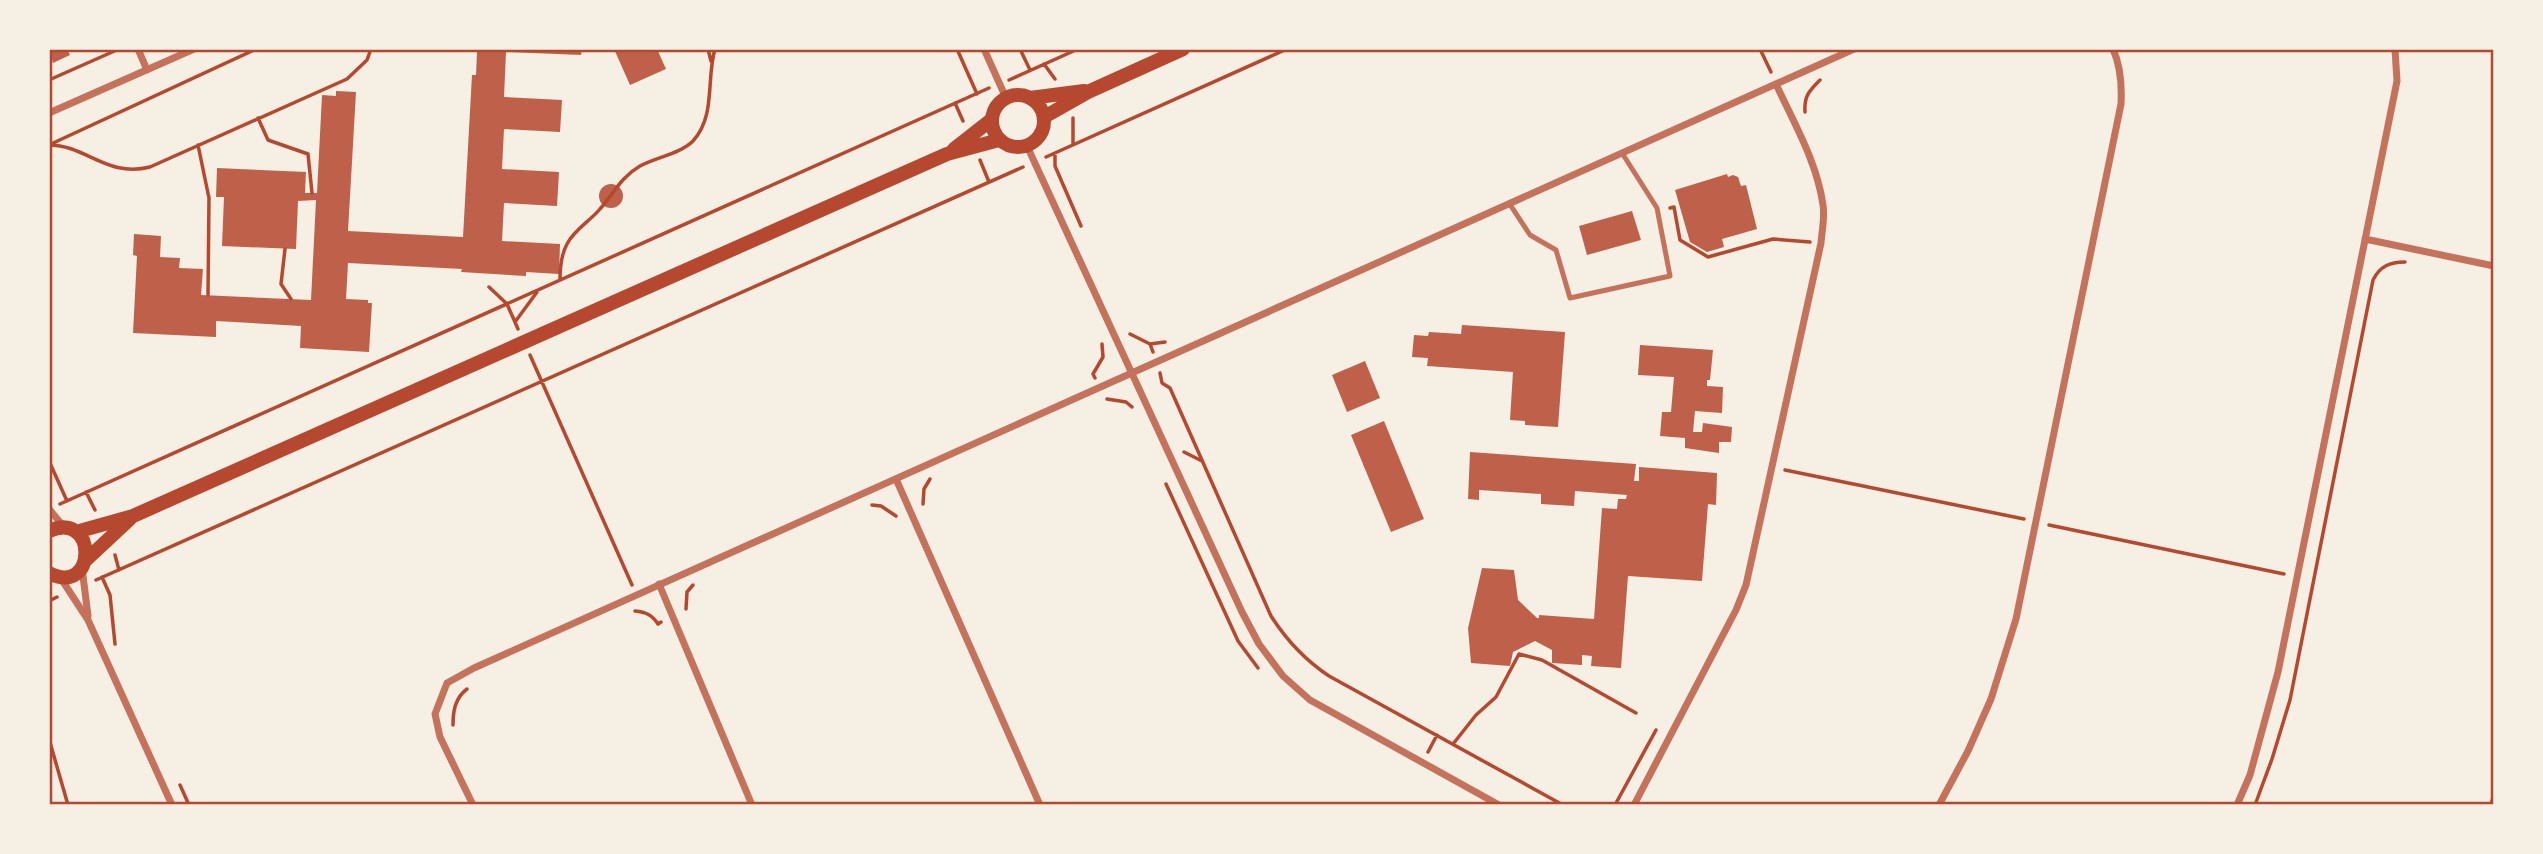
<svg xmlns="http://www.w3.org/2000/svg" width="2543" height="854" viewBox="0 0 2543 854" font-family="Mulish,sans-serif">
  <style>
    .building { fill: #bf614a }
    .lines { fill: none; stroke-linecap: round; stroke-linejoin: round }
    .path { stroke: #b5482f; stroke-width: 3.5 }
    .service { stroke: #c5725c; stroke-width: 5 }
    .minor { stroke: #c5725c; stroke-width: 7 }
    .secondary { stroke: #b5482f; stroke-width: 14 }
    .neatline { fill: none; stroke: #b5482f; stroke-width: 2.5 }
  </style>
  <rect width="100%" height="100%" fill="#f6efe4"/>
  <path class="building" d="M 49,49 L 67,49 L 70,55 L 53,63 Z
    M 466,49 L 582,49 L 581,55 L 506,52 L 504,97 L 562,100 L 560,132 L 504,129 L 502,169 L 559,172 L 557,206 L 504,203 L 502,241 L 560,244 L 559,274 L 526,272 L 526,276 L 461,272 L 462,269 L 348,263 L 346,299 L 368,300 L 368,303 L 372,303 L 369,352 L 300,348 L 301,326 L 216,321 L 216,337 L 133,333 L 137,256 L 133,255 L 134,234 L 161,236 L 160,257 L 180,258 L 179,268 L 203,269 L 201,295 L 311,300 L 316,200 L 298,201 L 296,249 L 222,246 L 224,197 L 216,197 L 217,168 L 306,172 L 305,193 L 317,193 L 322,95 L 336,96 L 336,91 L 356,92 L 348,231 L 463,237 L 472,75 L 476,75 L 477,52 L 466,51 Z
    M 614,49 L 657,49 L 666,69 L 630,85 Z
    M 1727,174 L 1728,177 L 1733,175 L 1738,177 L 1741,186 L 1746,185 L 1757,229 L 1722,239 L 1724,247 L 1707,252 L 1690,242 L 1675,190 Z
    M599 196a12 12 0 1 1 24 0a12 12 0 1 1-24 0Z
    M 1632,211 L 1641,240 L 1587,255 L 1579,226 Z
    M 1462,325 L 1565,332 L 1558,427 L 1525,425 L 1525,421 L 1510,420 L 1513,372 L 1427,366 L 1428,358 L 1412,357 L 1414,335 L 1428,336 L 1429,332 L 1461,334 Z
    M 1640,345 L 1713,350 L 1710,380 L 1707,380 L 1707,386 L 1723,387 L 1722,413 L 1695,411 L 1693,432 L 1702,432 L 1703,423 L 1732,427 L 1731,442 L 1719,442 L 1719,453 L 1685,448 L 1685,438 L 1660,436 L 1662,412 L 1671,412 L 1674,377 L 1638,375 Z
    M 1365,361 L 1380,398 L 1347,412 L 1332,375 Z
    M 1384,421 L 1424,519 L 1391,532 L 1351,435 Z
    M 1470,452 L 1636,464 L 1634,481 L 1639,481 L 1639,467 L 1717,473 L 1716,505 L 1708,504 L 1702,581 L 1628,576 L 1621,668 L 1591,666 L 1592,656 L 1582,655 L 1582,665 L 1552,663 L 1552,650 L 1535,641 L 1513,652 L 1510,666 L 1471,663 L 1468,628 L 1482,568 L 1514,570 L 1518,600 L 1537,618 L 1539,618 L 1539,615 L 1594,619 L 1602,508 L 1617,509 L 1618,499 L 1626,499 L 1627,495 L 1575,491 L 1574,506 L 1541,504 L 1541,494 L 1479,490 L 1479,500 L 1468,499 Z"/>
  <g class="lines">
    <path class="path" d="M 708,49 L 711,61
      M 957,49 L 977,94
      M 1020,49 L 1030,70
      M 1760,49 L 1771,72
      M 1044,64 L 1055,79
      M 49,80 L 119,49
      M 1009,80 L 1078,49
      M 955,103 L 963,121
      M 1805,112 C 1804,96 1809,91 1820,80
      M 258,118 L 268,140 L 308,154 L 312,193
      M 1073,118 L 1073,144
      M 51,144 L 256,49
      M 49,145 C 86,145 107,178 150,167 L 347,79 L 367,60 L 371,49
      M 198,145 L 209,198 L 208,295
      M 1055,153 L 1055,166 L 1081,226
      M 1046,157 L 1287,49
      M 980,160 L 989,182
      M 1670,208 L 1674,207 L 1680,240 L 1708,257 L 1773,239 L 1810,242
      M 285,249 L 281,284 L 291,299
      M 560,280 C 560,268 561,255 567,244 C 574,230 590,221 600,209 C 614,193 621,177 640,166 C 656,157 680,154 693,141 C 716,116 706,79 715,49
      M 489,287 L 507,304 L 518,329
      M 515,322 L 537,292
      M 1130,334 L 1150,344 L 1153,352
      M 1150,344 L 1165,342
      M 530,355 L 632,585
      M 1160,373 L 1162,383 L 1170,388 L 1271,616 C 1287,641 1305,660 1329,676 L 1563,805
      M 1095,378 L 1093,374 L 1103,357 L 1102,344
      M 1107,399 L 1126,402 L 1132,407
      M 1184,452 L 1202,461
      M 49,461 L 67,501
      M 1785,470 L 2024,519
      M 1166,484 L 1238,641 L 1258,668
      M 86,492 L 95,510
      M 60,504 L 989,88
      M 923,504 L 924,489 L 930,479
      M 872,505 L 881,506 L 896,516
      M 2049,525 L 2284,574
      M 115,555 L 119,570
      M 102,577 L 110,595 L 115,644
      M 96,580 L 1023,167
      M 49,601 L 57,597
      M 686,609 L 687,592 L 693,585
      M 635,611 C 646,612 652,615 658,624 L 661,622
      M 453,725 C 453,711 455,698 467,689
      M 49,739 L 68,805
      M 1453,744 L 1476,715 L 1496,697 L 1519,654 L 1542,660 L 1636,713
      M 1428,752 L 1437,735
      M 180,785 L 189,805
      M 1615,805 L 1656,730
      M 2255,805 L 2272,759 L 2290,700 L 2373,280 C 2380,266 2390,262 2405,262
      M 2491,805 L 2494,793"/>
    <path class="service" d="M 1509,203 L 1530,235 L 1556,250 L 1570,298 L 1670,276 L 1657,208 L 1622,153"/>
    <path class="minor" d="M 138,49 L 147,70
      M 984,49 L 1006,98
      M 49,113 L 194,49
      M 1027,146 L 1242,612 L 1259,644 L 1283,676 L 1310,700 L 1499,805
      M 2365,239 L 2494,266
      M 896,479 L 1040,805
      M 49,509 L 64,527
      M 82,568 L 88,616
      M 60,577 L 88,620 L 172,805
      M 659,584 L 752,805
      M 473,805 L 440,737 L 435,714 L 447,683 L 474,668 L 1854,49
      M 1634,805 L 1736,610 L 1746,585 L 1821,243 C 1822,230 1825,217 1823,205 C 1817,162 1794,123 1776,84
      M 1939,805 L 1968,751 L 1991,699 L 2016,619 L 2121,104 C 2122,85 2121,67 2113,49
      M 2237,805 L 2250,775 L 2278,672 L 2397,81 L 2395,49"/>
    <path class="secondary" d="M992 121a26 26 0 1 1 52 0a26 26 0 1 1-52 0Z
      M 1030,98 L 1084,91
      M 1044,117 L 1090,91 L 1183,49
      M 954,149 L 991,120
      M 49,531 C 98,509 97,598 49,573
      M 76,532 L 133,516 L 947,154 L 999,140
      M 86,560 L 130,519"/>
  </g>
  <rect width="2543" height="854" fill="none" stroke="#f6efe4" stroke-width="102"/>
  <rect x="51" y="51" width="2441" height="752" class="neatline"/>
</svg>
